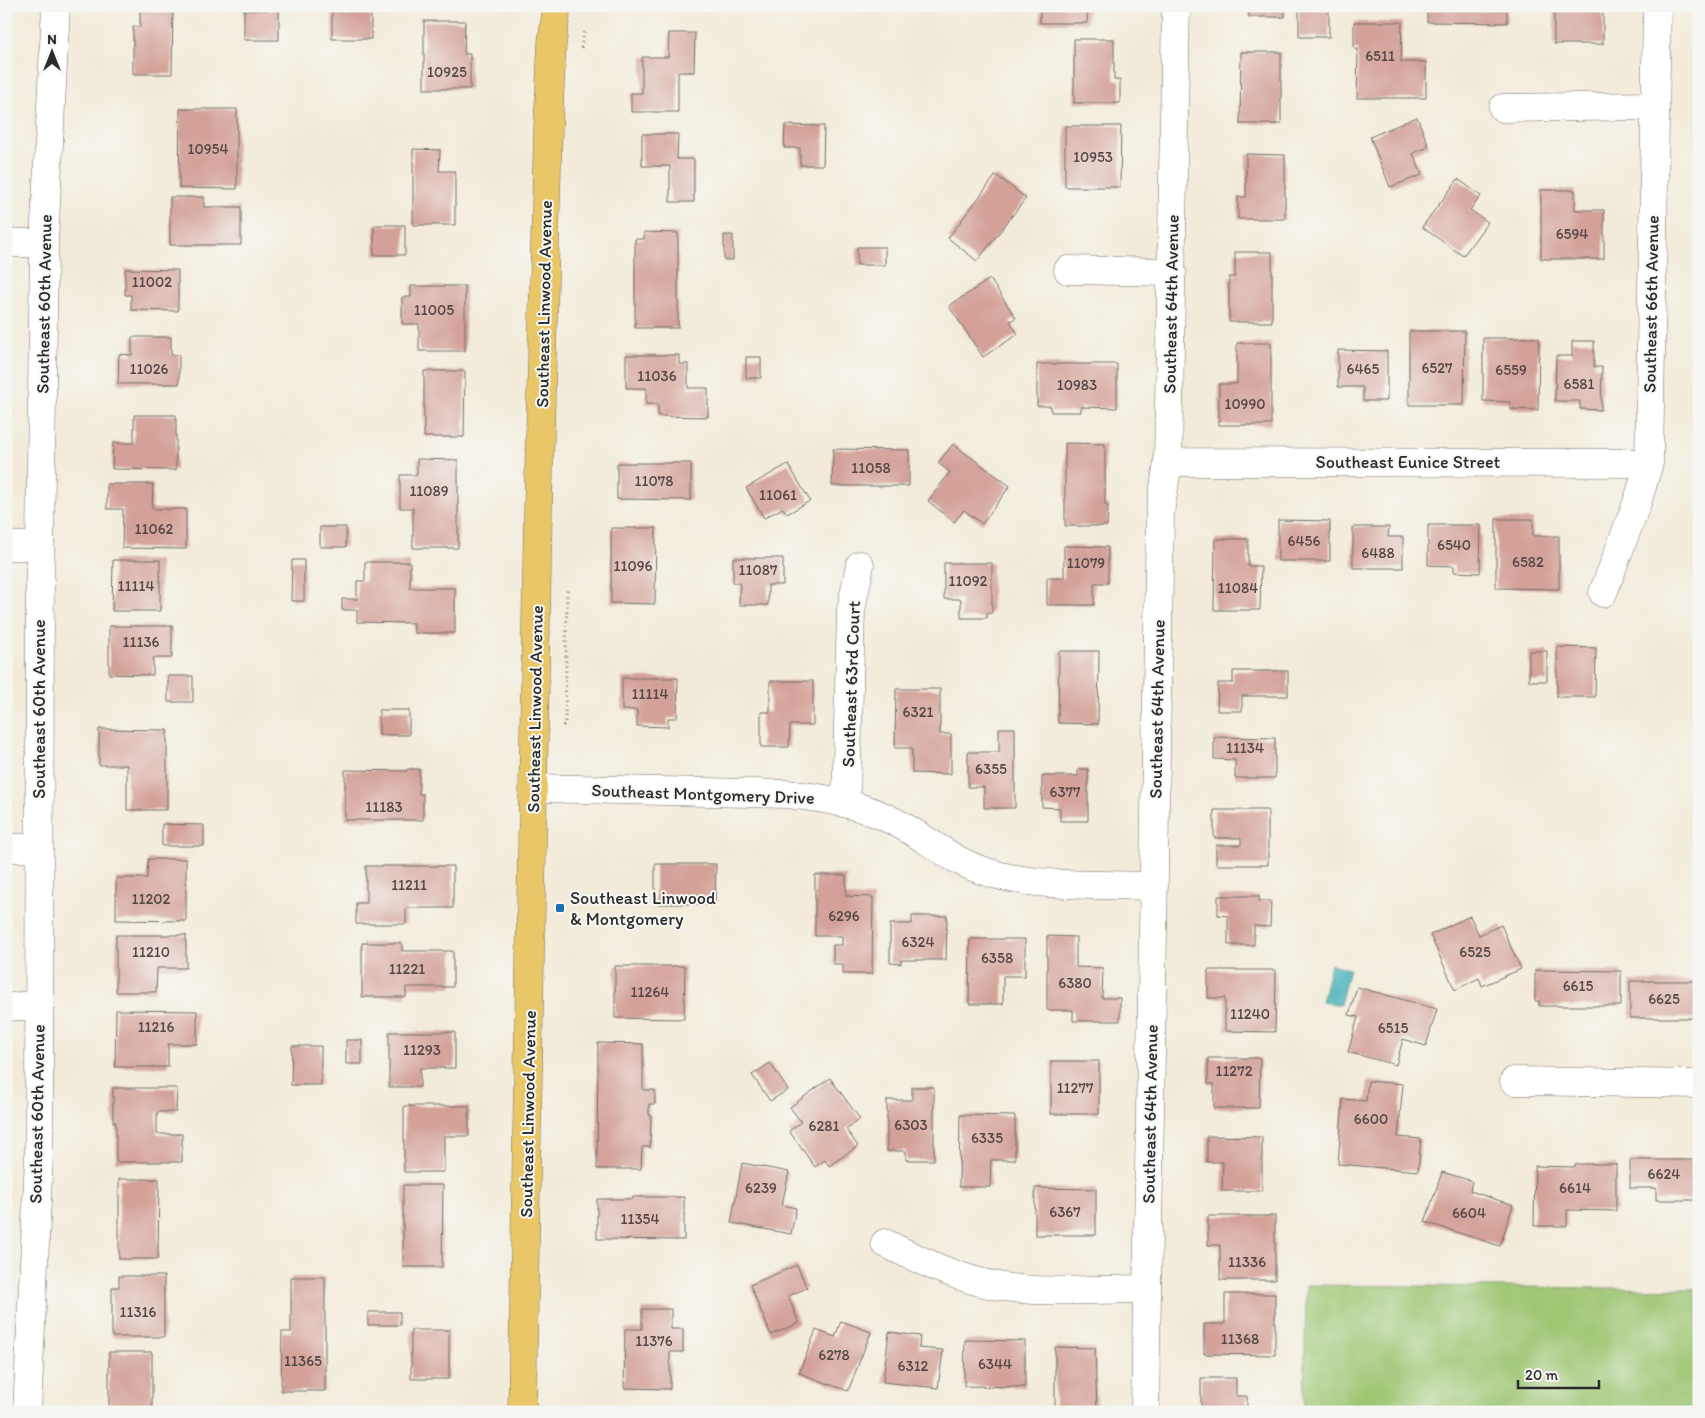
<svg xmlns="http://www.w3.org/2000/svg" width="1705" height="1418" viewBox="0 0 1705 1418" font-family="Itim,sans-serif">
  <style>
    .green { fill: #9dc672; stroke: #64784e }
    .water { fill: #3fb0b8; stroke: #356e72 }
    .building { fill: #d3a198 }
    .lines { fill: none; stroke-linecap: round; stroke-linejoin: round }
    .minor-casing { stroke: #716e68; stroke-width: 29 }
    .major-casing { stroke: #716e68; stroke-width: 29 }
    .path { stroke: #716e68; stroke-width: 3; stroke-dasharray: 1 4; stroke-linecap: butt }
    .minor { stroke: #fff; stroke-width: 28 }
    .major { stroke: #e9c769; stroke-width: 28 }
    .poi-dot { fill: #1f6fb2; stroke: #f6f6f2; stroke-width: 2 }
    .labels { text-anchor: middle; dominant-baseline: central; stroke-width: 4; stroke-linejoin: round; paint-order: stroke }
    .number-label { font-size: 15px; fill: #554846 }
    .street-label { font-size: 18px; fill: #2b2b2b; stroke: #f6f6f2 }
    .poi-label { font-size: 18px; fill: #2b2b2b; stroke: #f6f6f2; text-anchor: start }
  </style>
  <rect width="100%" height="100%" fill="#f6f6f2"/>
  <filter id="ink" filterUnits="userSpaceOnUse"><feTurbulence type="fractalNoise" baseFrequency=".02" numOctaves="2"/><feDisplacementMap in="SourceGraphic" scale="10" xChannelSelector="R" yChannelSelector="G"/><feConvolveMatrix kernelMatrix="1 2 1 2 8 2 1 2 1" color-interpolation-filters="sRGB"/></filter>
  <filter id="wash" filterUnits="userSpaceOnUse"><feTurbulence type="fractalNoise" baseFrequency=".0096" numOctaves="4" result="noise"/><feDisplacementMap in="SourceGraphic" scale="20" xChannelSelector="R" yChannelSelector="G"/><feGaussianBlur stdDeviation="1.12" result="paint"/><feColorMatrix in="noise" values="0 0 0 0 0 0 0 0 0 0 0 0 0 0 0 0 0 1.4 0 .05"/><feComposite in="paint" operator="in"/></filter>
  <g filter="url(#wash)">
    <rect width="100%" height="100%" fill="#f3ebd9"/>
    <path class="green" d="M 1306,1285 L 1699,1289 L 1699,1412 L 1304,1412 Z"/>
    <path class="water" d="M 1331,964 L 1349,969 L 1340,1005 L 1322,1001 Z"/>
    <g id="blocks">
      <path class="building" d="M 140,6 L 173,6 L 172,74 L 133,74 L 133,27 L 140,27 Z
        M 332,6 L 371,6 L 371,39 L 332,39 Z
        M 1040,6 L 1088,6 L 1087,23 L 1040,23 Z
        M 1249,6 L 1285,6 L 1285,17 L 1249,17 Z
        M 1427,6 L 1507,6 L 1507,23 L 1427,22 Z
        M 1554,6 L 1603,6 L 1603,44 L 1554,44 Z
        M 1299,7 L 1329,7 L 1329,37 L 1299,37 Z
        M 244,10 L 279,10 L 279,40 L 244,40 Z
        M 424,21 L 465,21 L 464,54 L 470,54 L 470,89 L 424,89 Z
        M 1354,22 L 1402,22 L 1401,62 L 1426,62 L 1426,98 L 1357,98 L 1358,49 L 1354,49 Z
        M 669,33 L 695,33 L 694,72 L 678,72 L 678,112 L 631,112 L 631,93 L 642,93 L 642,57 L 668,57 Z
        M 1074,39 L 1114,39 L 1114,80 L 1120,80 L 1120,103 L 1074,103 Z
        M 1241,52 L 1281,52 L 1281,124 L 1240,124 Z
        M 180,109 L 237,109 L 237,189 L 179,188 Z
        M 1417,117 L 1429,147 L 1413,153 L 1422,175 L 1390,187 L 1370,137 Z
        M 785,125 L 824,126 L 823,165 L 800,165 L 800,148 L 784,148 Z
        M 1065,126 L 1121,126 L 1120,187 L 1065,187 Z
        M 642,134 L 678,134 L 677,159 L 694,159 L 694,202 L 670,202 L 670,166 L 642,166 Z
        M 413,149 L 440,150 L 439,171 L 455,171 L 455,225 L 413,225 Z
        M 1246,154 L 1285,155 L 1285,219 L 1238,219 L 1238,197 L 1246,197 Z
        M 996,175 L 1026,198 L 977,261 L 948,238 Z
        M 1458,179 L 1481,196 L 1470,210 L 1488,222 L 1463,256 L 1422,227 Z
        M 1541,190 L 1575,190 L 1575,210 L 1604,210 L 1604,259 L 1541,259 Z
        M 170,197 L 204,197 L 204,207 L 241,207 L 241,245 L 170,245 Z
        M 374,225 L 405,225 L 405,255 L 374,255 Z
        M 644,232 L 678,233 L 678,328 L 635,328 L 635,239 L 644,239 Z
        M 724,235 L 733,235 L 733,260 L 724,260 Z
        M 857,247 L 885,247 L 885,265 L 857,265 Z
        M 1235,252 L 1272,252 L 1272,322 L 1229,322 L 1229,277 L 1235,277 Z
        M 125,269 L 178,270 L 178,311 L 131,310 L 131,295 L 125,295 Z
        M 990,279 L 1016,318 L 1010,321 L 1018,334 L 983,357 L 949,306 Z
        M 411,286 L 465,286 L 465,351 L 419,351 L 419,324 L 402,324 L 402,297 L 411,297 Z
        M 1409,331 L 1465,331 L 1464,405 L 1409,405 Z
        M 132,337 L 171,337 L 171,355 L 179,355 L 179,384 L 118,384 L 119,354 L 132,355 Z
        M 1483,338 L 1539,338 L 1538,410 L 1510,409 L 1510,402 L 1483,401 Z
        M 1572,341 L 1594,341 L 1594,367 L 1602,367 L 1601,410 L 1580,409 L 1580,401 L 1555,401 L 1556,356 L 1572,356 Z
        M 1237,343 L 1271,343 L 1271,425 L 1219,425 L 1219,384 L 1237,384 Z
        M 1338,350 L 1387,351 L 1387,401 L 1363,401 L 1363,387 L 1338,387 Z
        M 626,355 L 679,355 L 679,364 L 688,364 L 688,388 L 708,388 L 708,417 L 658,416 L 658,404 L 646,404 L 646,388 L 626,388 Z
        M 746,357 L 761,357 L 761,378 L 746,378 Z
        M 1037,364 L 1117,364 L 1117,408 L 1081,407 L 1081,412 L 1051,412 L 1051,406 L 1037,406 Z
        M 424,371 L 465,371 L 464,437 L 424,437 Z
        M 134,415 L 176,415 L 176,470 L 112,469 L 113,443 L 134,443 Z
        M 1065,443 L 1105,444 L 1105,505 L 1108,505 L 1107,526 L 1065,526 Z
        M 953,444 L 1010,486 L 982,524 L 964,510 L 954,522 L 928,501 L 950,472 L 938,463 Z
        M 833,449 L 909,450 L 909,486 L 832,486 Z
        M 417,459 L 458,460 L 458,548 L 413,548 L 413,508 L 400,508 L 400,475 L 417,475 Z
        M 617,463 L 691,463 L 691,500 L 617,499 Z
        M 788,464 L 810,501 L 787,514 L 783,508 L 764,518 L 746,488 Z
        M 107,484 L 153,484 L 152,509 L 186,509 L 186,549 L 122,548 L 123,509 L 107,509 Z
        M 1496,519 L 1533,519 L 1533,536 L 1559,536 L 1559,589 L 1496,588 Z
        M 1278,520 L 1330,521 L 1330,561 L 1278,561 Z
        M 1428,525 L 1481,525 L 1480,573 L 1454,572 L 1454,566 L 1428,565 Z
        M 320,527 L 346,527 L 346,547 L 320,547 Z
        M 1353,527 L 1389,527 L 1388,537 L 1403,537 L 1403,568 L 1353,568 Z
        M 611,528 L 656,528 L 655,604 L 611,603 Z
        M 1215,539 L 1248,539 L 1248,566 L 1261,566 L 1260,610 L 1214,610 Z
        M 1064,546 L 1108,547 L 1108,583 L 1094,583 L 1094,605 L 1047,605 L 1047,578 L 1064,578 Z
        M 733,558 L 783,558 L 783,585 L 768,585 L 768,605 L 739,605 L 740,583 L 733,583 Z
        M 113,560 L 160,560 L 160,611 L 112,611 Z
        M 292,560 L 304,560 L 304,601 L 291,601 Z
        M 365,562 L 410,562 L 410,588 L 455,588 L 455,633 L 414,633 L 414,623 L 357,622 L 357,610 L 342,610 L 342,599 L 357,599 L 357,581 L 365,581 Z
        M 944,563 L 992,563 L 992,613 L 987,613 L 987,618 L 961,618 L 961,599 L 944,599 Z
        M 109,626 L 172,626 L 172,658 L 153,658 L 153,675 L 109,674 Z
        M 1557,647 L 1596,648 L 1595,697 L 1557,697 Z
        M 1059,651 L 1099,651 L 1098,724 L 1058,723 Z
        M 1529,651 L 1547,651 L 1547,681 L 1529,681 Z
        M 1233,671 L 1288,671 L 1288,696 L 1242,696 L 1242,711 L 1217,711 L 1218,683 L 1233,683 Z
        M 168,676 L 193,676 L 193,702 L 168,702 Z
        M 622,678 L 678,678 L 677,718 L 668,718 L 668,727 L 637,726 L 637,710 L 622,710 Z
        M 770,681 L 813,681 L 813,725 L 790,725 L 789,747 L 761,747 L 761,712 L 770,712 Z
        M 896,689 L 940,689 L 940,734 L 951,734 L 951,774 L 912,773 L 912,748 L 895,748 Z
        M 379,710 L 409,710 L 409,735 L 379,735 Z
        M 999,728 L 1015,728 L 1015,808 L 984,808 L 984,787 L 968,787 L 968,752 L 999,752 Z
        M 99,729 L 167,730 L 167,810 L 127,810 L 127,765 L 99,765 Z
        M 1214,737 L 1275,738 L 1275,778 L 1235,778 L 1235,760 L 1214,759 Z
        M 407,769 L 419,769 L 419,794 L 423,794 L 423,820 L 345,820 L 345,770 L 407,771 Z
        M 1078,769 L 1088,769 L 1088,821 L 1060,821 L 1060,808 L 1042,807 L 1042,776 L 1078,776 Z
        M 1214,810 L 1268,810 L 1268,865 L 1216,865 L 1216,845 L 1241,845 L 1241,838 L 1214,838 Z
        M 162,824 L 204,825 L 204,846 L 162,846 Z
        M 148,859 L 186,859 L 186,921 L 116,920 L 116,878 L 147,878 Z
        M 655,864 L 716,864 L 715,904 L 655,904 Z
        M 366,866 L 453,866 L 453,908 L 406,908 L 406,924 L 356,924 L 356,903 L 366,903 Z
        M 815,875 L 846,875 L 846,896 L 873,897 L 872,974 L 843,974 L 843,964 L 833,964 L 833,945 L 842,945 L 842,936 L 815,936 Z
        M 1218,896 L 1259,896 L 1259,901 L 1271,901 L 1270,927 L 1254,926 L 1254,945 L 1228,945 L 1228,916 L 1218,915 Z
        M 912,916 L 947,916 L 946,960 L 901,960 L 901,964 L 890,963 L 890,924 L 912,924 Z
        M 1470,916 L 1479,935 L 1501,925 L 1521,969 L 1482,986 L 1479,978 L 1455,990 L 1430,935 Z
        M 116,935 L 186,935 L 186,968 L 157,968 L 156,992 L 116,992 Z
        M 1047,936 L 1076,937 L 1076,967 L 1103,968 L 1102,998 L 1120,998 L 1120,1021 L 1073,1021 L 1073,1010 L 1047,1010 Z
        M 970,939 L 1025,939 L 1025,976 L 1003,976 L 1003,1004 L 969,1004 Z
        M 362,943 L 402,943 L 402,951 L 453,951 L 453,987 L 406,987 L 406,997 L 362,997 Z
        M 615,966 L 685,966 L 684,1019 L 615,1018 Z
        M 1208,970 L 1276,970 L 1275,1032 L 1225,1031 L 1225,998 L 1208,998 Z
        M 1535,970 L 1621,971 L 1621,1006 L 1539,1006 L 1539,1001 L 1535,1001 Z
        M 1630,981 L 1699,981 L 1699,1018 L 1630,1018 Z
        M 1357,987 L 1437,1009 L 1426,1046 L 1403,1039 L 1396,1065 L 1348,1052 L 1358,1017 L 1349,1015 Z
        M 116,1010 L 197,1011 L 197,1044 L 168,1044 L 168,1067 L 115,1067 Z
        M 389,1032 L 455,1032 L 455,1068 L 420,1068 L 420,1087 L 389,1087 Z
        M 346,1040 L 362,1040 L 362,1064 L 346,1064 Z
        M 598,1043 L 643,1044 L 643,1090 L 655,1090 L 655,1104 L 649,1104 L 649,1115 L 651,1115 L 650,1147 L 642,1147 L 641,1169 L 597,1169 Z
        M 292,1046 L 321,1046 L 321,1085 L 291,1085 Z
        M 1208,1058 L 1260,1058 L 1259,1108 L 1214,1108 L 1214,1084 L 1208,1084 Z
        M 1051,1061 L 1099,1061 L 1099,1114 L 1051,1114 Z
        M 770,1063 L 788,1090 L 770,1101 L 752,1075 Z
        M 830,1078 L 860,1119 L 846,1129 L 858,1146 L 829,1166 L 825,1160 L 815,1167 L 789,1131 L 801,1122 L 790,1107 Z
        M 1368,1081 L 1403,1084 L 1398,1137 L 1421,1139 L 1418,1171 L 1338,1164 L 1343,1099 L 1366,1101 Z
        M 912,1087 L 934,1087 L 934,1160 L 906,1160 L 906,1151 L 887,1151 L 887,1100 L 912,1100 Z
        M 113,1088 L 177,1088 L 176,1112 L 157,1112 L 157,1134 L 182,1134 L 182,1162 L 116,1162 L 116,1122 L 113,1122 Z
        M 404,1106 L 469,1106 L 469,1136 L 444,1136 L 444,1172 L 404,1172 Z
        M 960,1115 L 1015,1116 L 1015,1160 L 991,1160 L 990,1187 L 959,1187 Z
        M 1207,1136 L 1262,1137 L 1262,1191 L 1222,1191 L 1223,1162 L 1207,1162 Z
        M 1630,1160 L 1699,1160 L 1699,1200 L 1656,1200 L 1656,1188 L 1630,1188 Z
        M 742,1163 L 789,1172 L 782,1205 L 796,1208 L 791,1234 L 731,1223 Z
        M 1575,1164 L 1616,1164 L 1616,1211 L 1567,1210 L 1567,1226 L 1534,1226 L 1535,1166 L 1574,1167 Z
        M 1442,1172 L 1472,1181 L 1470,1191 L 1513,1205 L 1500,1246 L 1425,1222 Z
        M 119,1179 L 159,1179 L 158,1259 L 119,1259 Z
        M 403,1185 L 443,1185 L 442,1267 L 403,1267 Z
        M 1035,1188 L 1096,1189 L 1096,1235 L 1035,1235 Z
        M 633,1197 L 684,1197 L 684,1240 L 597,1239 L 597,1199 L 633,1199 Z
        M 1208,1216 L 1275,1216 L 1275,1280 L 1220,1280 L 1220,1245 L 1208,1245 Z
        M 797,1265 L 807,1288 L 788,1296 L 799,1323 L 771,1335 L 750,1285 Z
        M 119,1276 L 164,1276 L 164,1337 L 112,1337 L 112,1287 L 119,1287 Z
        M 291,1277 L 325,1277 L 325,1391 L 281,1391 L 282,1332 L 291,1332 Z
        M 1225,1294 L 1275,1294 L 1275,1355 L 1204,1354 L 1204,1324 L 1225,1324 Z
        M 642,1309 L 671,1309 L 671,1329 L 683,1329 L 683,1352 L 670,1352 L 670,1389 L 624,1388 L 625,1329 L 642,1329 Z
        M 368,1312 L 400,1312 L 400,1325 L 368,1325 Z
        M 841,1321 L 871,1332 L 848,1391 L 799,1373 L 816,1330 L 835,1337 Z
        M 411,1330 L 449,1330 L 449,1379 L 411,1379 Z
        M 889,1332 L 920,1336 L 919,1348 L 943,1350 L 938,1388 L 883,1382 Z
        M 965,1340 L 1025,1341 L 1025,1387 L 964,1386 Z
        M 1055,1347 L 1095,1348 L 1097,1412 L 1055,1412 Z
        M 109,1352 L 152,1352 L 152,1412 L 109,1412 Z
        M 1201,1378 L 1236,1378 L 1236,1396 L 1247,1396 L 1247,1412 L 1201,1412 Z"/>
    </g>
  </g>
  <g filter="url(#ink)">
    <use href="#blocks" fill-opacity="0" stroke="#716e68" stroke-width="1"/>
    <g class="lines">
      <defs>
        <path id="minor" d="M 1503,108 L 1654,106
          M 6,243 L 44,243
          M 1068,270 L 1172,272
          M 1168,462 L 1649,463
          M 6,546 L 40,546
          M 1603,593 L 1638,500 L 1649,463 L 1657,6
          M 534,788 L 787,794 C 825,798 862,804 897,823 C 928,839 953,862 987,872 C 1036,888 1101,884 1154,886
          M 846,802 L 851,610 L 860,565
          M 6,848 L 39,848
          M 6,1007 L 39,1005
          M 1514,1081 L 1699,1084
          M 885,1243 C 921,1261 958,1279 998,1286 C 1042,1294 1101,1289 1147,1289
          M 27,1412 L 39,1157 L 40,546 L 44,243 L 56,6
          M 1145,1412 L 1160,513 L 1168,462 L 1176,6"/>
        <path id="major" d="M 522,1412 L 538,510 L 548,128 L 552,43 L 557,6"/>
      </defs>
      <use href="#minor" class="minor-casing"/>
      <use href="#major" class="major-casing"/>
      <path class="path" d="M 581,48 L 584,32
        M 563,726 L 565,723 L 567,588"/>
      <use href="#minor" class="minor"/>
      <use href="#major" class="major"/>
    </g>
  </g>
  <rect class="poi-dot" x="555" y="903" width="10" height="10" rx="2.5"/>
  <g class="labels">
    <g class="number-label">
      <text x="1380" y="56">6511</text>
      <text x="447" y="72">10925</text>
      <text x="208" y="149">10954</text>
      <text x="1093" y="157">10953</text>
      <text x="1572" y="234">6594</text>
      <text x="152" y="282">11002</text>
      <text x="434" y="310">11005</text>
      <text x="1437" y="368">6527</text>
      <text x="149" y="369">11026</text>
      <text x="1363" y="369">6465</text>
      <text x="1511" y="370">6559</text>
      <text x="657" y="376">11036</text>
      <text x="1579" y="384">6581</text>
      <text x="1077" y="385">10983</text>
      <text x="1245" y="404">10990</text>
      <text x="871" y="468">11058</text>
      <text x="654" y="481">11078</text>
      <text x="429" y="491">11089</text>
      <text x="778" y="495">11061</text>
      <text x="154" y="529">11062</text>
      <text x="1304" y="541">6456</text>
      <text x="1454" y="545">6540</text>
      <text x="1378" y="553">6488</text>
      <text x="1528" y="562">6582</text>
      <text x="1086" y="563">11079</text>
      <text x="633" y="566">11096</text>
      <text x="758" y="570">11087</text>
      <text x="968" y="581">11092</text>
      <text x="136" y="586">11114</text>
      <text x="1238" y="588">11084</text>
      <text x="141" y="642">11136</text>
      <text x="650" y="694">11114</text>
      <text x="918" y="712">6321</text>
      <text x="1245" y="748">11134</text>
      <text x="991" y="769">6355</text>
      <text x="1065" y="792">6377</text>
      <text x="384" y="807">11183</text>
      <text x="409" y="885">11211</text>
      <text x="151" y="899">11202</text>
      <text x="844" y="916">6296</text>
      <text x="918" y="942">6324</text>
      <text x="151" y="952">11210</text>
      <text x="1475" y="952">6525</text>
      <text x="997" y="958">6358</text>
      <text x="407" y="969">11221</text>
      <text x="1075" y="983">6380</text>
      <text x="1578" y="986">6615</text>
      <text x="650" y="992">11264</text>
      <text x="1664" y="999">6625</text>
      <text x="1250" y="1014">11240</text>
      <text x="156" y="1027">11216</text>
      <text x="1393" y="1028">6515</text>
      <text x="422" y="1050">11293</text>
      <text x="1234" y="1071">11272</text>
      <text x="1075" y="1088">11277</text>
      <text x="1371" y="1119">6600</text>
      <text x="911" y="1125">6303</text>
      <text x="824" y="1126">6281</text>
      <text x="987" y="1138">6335</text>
      <text x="1664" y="1174">6624</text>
      <text x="761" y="1188">6239</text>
      <text x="1575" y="1188">6614</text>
      <text x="1065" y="1212">6367</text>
      <text x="1469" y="1213">6604</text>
      <text x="640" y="1219">11354</text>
      <text x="1247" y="1262">11336</text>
      <text x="138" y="1312">11316</text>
      <text x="1240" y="1339">11368</text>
      <text x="654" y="1341">11376</text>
      <text x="834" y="1355">6278</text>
      <text x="303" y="1361">11365</text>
      <text x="995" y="1364">6344</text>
      <text x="913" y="1366">6312</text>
    </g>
    <g class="street-label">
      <text transform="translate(44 304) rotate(-89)">Southeast 60th Avenue</text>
      <text transform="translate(544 304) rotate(-89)">Southeast Linwood Avenue</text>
      <text transform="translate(1171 304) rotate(-89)">Southeast 64th Avenue</text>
      <text transform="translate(1651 304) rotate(-89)">Southeast 66th Avenue</text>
      <text x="1408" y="462">Southeast Eunice Street</text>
      <text transform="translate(851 684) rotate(-88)">Southeast 63rd Court</text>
      <text transform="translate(39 709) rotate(-90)">Southeast 60th Avenue</text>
      <text transform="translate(535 709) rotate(-89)">Southeast Linwood Avenue</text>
      <text transform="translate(1157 709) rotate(-89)">Southeast 64th Avenue</text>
      <text transform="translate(703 794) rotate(2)">Southeast Montgomery Drive</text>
      <text transform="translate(37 1114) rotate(-89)">Southeast 60th Avenue</text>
      <text transform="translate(528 1114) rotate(-89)">Southeast Linwood Avenue</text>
      <text transform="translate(1150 1114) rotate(-89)">Southeast 64th Avenue</text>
    </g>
    <g class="poi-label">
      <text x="570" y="898">Southeast Linwood<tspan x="570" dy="21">&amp; Montgomery</tspan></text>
    </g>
  </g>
  <rect width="1705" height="1418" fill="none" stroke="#f6f6f2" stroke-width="25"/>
  <g transform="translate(52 52)" stroke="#f6f6f2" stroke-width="4" paint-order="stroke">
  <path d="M0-4L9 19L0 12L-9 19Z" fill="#2b2b2b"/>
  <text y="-8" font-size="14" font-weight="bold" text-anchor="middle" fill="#2b2b2b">N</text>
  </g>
  <path d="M1518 1380v8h81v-8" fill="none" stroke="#2b2b2b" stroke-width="2.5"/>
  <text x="1525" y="1380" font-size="15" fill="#2b2b2b" stroke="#f6f6f2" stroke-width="4" paint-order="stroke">20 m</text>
</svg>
